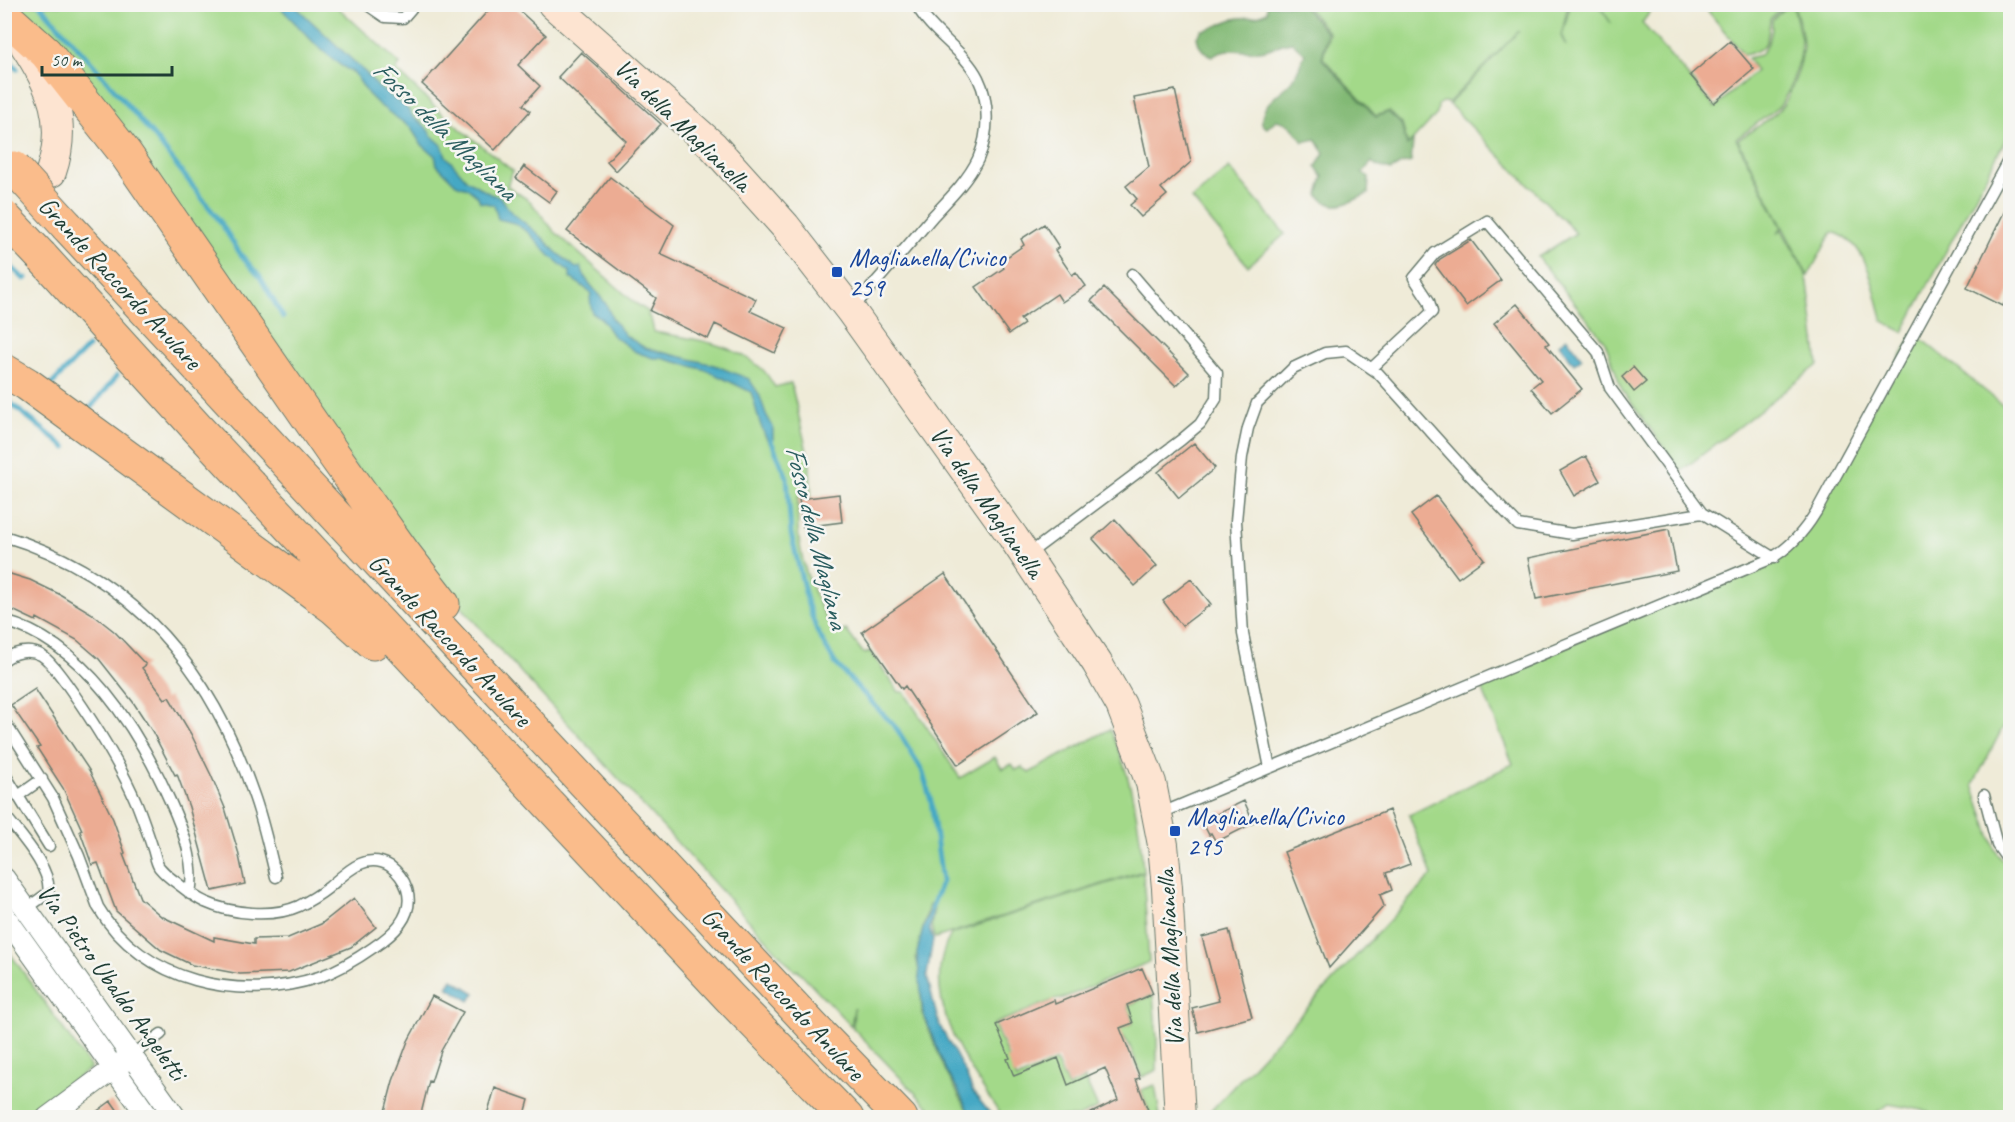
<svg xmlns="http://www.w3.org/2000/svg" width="2015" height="1122" viewBox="0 0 2015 1122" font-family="Caveat,sans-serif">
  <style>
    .green { fill: #a3d989; stroke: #618b5e; stroke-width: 1.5 }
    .forest { fill: #82b975; stroke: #507b54; stroke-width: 1.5 }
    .water { fill: #45a8c4; stroke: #32727c; stroke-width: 1.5 }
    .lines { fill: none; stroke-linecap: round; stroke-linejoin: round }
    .stream { stroke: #45a8c4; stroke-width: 5 }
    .building { fill: #ecac93 }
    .lane-casing { stroke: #687a6d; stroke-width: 13 }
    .street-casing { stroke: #687a6d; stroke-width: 23 }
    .secondary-casing { stroke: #687a6d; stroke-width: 32 }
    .highway-casing { stroke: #687a6d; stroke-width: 35 }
    .lane { stroke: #fff; stroke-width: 10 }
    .street { stroke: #fff; stroke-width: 21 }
    .secondary { stroke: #fde4d1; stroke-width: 30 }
    .highway { stroke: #fabc8b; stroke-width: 33 }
    .highway-bridge-casing { stroke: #687a6d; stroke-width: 35; stroke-linecap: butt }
    .highway-bridge { stroke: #fabc8b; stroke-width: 33 }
    .transit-dot { fill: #1a4fb4; stroke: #f6f6f2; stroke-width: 2 }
    .labels { text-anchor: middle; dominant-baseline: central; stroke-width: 5; stroke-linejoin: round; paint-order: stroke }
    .street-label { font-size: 26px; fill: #1f3d34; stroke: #f6f6f2 }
    .transit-label { font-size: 26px; fill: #164399; stroke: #f6f6f2; text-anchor: start }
    .water-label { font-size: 27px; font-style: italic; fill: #2a5d5f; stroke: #f6f6f2 }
  </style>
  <rect width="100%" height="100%" fill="#f6f6f2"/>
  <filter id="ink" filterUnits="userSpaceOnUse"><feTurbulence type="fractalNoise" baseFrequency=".0167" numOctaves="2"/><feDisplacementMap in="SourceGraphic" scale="12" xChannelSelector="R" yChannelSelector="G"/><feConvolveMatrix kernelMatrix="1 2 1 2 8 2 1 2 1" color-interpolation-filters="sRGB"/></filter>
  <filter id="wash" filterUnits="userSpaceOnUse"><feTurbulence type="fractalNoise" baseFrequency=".008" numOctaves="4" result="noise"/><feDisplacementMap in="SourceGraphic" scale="24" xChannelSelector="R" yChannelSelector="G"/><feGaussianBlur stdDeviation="1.35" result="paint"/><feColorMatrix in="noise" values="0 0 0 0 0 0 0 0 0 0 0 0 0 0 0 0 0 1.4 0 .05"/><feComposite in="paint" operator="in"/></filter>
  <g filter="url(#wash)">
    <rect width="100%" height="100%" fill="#efebd8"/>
    <path class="green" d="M 16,5 L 335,5 L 400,64 L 396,70 L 449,120 L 513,171 L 507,186 L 530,201 L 554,231 L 635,303 L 649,312 L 648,316 L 651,319 L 654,332 C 689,338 733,343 761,368 C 767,373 771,381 775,387 L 791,383 L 810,464 L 811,496 L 798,497 C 795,547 805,578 828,622 L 830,621 L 838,633 L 846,630 L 864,654 L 870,651 L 899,692 L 904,692 L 960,778 L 995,757 L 1002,769 L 1012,764 L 1016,770 L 1022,767 L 1029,773 L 1110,729 C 1131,775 1140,821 1143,871 L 935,938 C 927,922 935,919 934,902 L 929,904 L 916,958 L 920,973 L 922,1013 L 946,1072 L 971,1117 L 938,1117 L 853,1028 L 854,1008 L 851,1026 L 798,970 L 795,971 L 480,628 L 436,578 Z
      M 1305,5 L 1566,5 L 1568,6 L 1561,36 L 1566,46 L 1562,36 L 1570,6 L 1568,5 L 1598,5 L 1611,23 L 1599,5 L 1655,5 L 1642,23 L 1715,107 L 1756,71 L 1748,58 L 1760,55 C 1769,44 1773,34 1772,20 L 1782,10 L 1793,5 L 1801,39 L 1800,59 L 1790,88 L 1780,106 L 1736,139 L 1782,228 L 1777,234 L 1782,230 L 1805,272 L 1808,283 L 1818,365 L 1681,471 L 1622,390 L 1605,342 L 1538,257 L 1576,233 L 1449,104 L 1519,31 L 1449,102 L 1442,102 L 1438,105 L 1437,114 L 1408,145 L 1402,124 L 1389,111 L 1376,116 L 1323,58 L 1329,33 Z
      M 1703,5 L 1788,5 L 1781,8 L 1770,19 C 1768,42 1768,50 1744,55 Z
      M 1794,5 L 2010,5 L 2010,131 L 1903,332 L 1883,321 C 1873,289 1869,241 1832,232 L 1808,276 L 1738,140 C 1752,130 1768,121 1780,109 C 1786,103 1790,93 1793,85 C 1808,48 1804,39 1794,5 Z
      M 1229,168 L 1285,234 L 1248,266 L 1192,199 Z
      M 1914,333 L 2010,411 L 2010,722 L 2002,729 L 1973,785 L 1995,850 L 2010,870 L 2010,1117 L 1933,1117 L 1927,1111 L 1889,1104 L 1868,1118 L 1204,1118 L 1432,875 L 1409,815 L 1513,764 L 1484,693 L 1481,682 L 1774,558 L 1807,526 Z
      M 1143,872 L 1149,962 L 1061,999 L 1053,1000 L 994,1024 L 1017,1079 L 1056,1061 L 1068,1087 L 1085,1079 L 1098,1108 L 1078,1117 L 1002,1117 C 968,1066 916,996 951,934 Z
      M 4,945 L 91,1068 L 21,1117 L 5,1117 Z
      M 1153,995 L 1157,1038 L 1157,1070 L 1142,1077 L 1129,1044 L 1118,1029 L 1133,1023 L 1128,1005 Z
      M 1155,1085 L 1160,1117 L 1146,1117 L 1150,1114 L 1141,1090 Z"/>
    <path class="forest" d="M 1267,5 L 1302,5 L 1327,33 L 1322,59 L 1376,117 L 1388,112 L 1401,124 L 1407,146 L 1413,141 L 1411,162 L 1401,164 L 1391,170 L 1377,166 L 1372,162 L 1362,173 L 1369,177 L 1368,194 C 1348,202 1335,214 1318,195 L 1323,177 L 1316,167 L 1324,153 L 1316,139 L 1303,142 C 1295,130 1290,122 1276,120 L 1267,128 L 1262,124 C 1260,101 1282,95 1293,79 C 1298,72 1301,62 1305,54 L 1292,42 C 1280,43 1271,50 1259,51 C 1242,53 1227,45 1212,56 C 1202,52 1199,47 1197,37 L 1202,30 C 1216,29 1221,22 1234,19 C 1248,16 1252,20 1267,12 Z"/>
    <path class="water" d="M 278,5 L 294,5 L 367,74 L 378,87 L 407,108 L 413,117 L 425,126 L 432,136 L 442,145 L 446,156 L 467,180 L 490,194 L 500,197 L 511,212 L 542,237 L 556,252 L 576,268 L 581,267 L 586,279 L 606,304 L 613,320 L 626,336 L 645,348 L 714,365 L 749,379 L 759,394 L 766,414 L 773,427 L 773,447 C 760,434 757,409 751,392 L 706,370 L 661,358 L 653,358 L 636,352 L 613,336 L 601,318 L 592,313 L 590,298 L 591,294 C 584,286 578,283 570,278 L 570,272 L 550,256 L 529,233 L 514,223 L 498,219 L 494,205 L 480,202 L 478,197 L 467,188 L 456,184 L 437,165 L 435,156 L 421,144 L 411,128 L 379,105 L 368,94 L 354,73 L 340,65 L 317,46 Z
      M 1567,338 L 1582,358 L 1574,364 L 1559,344 Z
      M 932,903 L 933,911 L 929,929 L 933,939 L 927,975 L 937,1017 L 940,1026 L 966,1074 L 973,1092 L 993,1117 L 971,1117 L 957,1088 L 947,1073 L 923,1013 L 917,953 L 922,932 Z
      M 452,979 L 475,993 L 470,1001 L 447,987 Z"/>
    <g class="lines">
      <path class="stream" d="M 39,4 L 96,68 L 157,140 L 219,220 L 241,255 L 260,277 L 283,317
        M 4,54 L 17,69
        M 4,260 L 24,279 L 26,278
        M 50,386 L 88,347
        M 4,398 L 66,448
        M 87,412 L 117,376
        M 771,441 L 787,477 L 791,534 L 808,605 L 817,631 L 835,663 L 897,729 L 922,770 L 931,801 L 942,881 L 931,909"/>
    </g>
    <g id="blocks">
      <path class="building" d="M 494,4 L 512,4 L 546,35 L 518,65 L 540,86 L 523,105 L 530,111 L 495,150 L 422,84 Z
        M 1730,41 L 1754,69 L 1714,103 L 1690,75 Z
        M 581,52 L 661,124 L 616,171 L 607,161 L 626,141 L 558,77 Z
        M 1175,90 L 1191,162 L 1161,188 L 1167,195 L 1141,217 L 1130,205 L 1137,199 L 1126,186 L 1149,167 L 1134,98 Z
        M 524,166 L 557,191 L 549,202 L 516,178 Z
        M 610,177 L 674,225 L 660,254 L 756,299 L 750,311 L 787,328 L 775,353 L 715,324 L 708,339 L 650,311 L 656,298 L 567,231 Z
        M 2010,200 L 2010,290 L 2003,306 L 1967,288 Z
        M 1044,224 L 1059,247 L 1055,250 L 1072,275 L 1076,272 L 1086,286 L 1062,302 L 1057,294 L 1020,319 L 1024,324 L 1009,334 L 976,287 L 1004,268 L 1000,262 L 1024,245 L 1021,239 Z
        M 1471,240 L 1501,280 L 1466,306 L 1435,265 L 1440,259 Z
        M 1104,288 L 1189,373 L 1176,386 L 1091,301 Z
        M 1517,304 L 1549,343 L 1546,345 L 1582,389 L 1552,413 L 1531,388 L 1541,380 L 1494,323 Z
        M 1633,367 L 1646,382 L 1634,392 L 1622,377 Z
        M 1194,443 L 1215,468 L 1179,498 L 1158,472 Z
        M 1586,456 L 1600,481 L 1574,496 L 1560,471 Z
        M 839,494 L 842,522 L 803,527 L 799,499 Z
        M 1436,496 L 1484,559 L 1458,578 L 1411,515 Z
        M 1115,519 L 1157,566 L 1135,586 L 1093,539 Z
        M 1669,529 L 1677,571 L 1536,599 L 1528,558 Z
        M 4,572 L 30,580 L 61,595 L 91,613 L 115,632 L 146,665 L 142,668 L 165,699 L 169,697 L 191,734 L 211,775 L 225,808 L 238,851 L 245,884 L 212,891 L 189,807 L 177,774 L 175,775 L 152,731 L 133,702 L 99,659 L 77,640 L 37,618 L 36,621 L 4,606 Z
        M 945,574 L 1038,712 L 958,765 L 905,686 L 902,689 L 862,632 Z
        M 1191,579 L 1211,604 L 1182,626 L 1163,601 Z
        M 35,689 L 89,770 L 113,819 L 125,853 L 123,854 L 140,898 L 161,916 L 214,941 L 214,937 L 254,944 L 254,939 L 288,938 L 321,924 L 354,898 L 376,927 L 351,947 L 289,972 L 240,974 L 192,965 L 161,950 L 116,911 L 98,863 L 92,865 L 80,831 L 82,830 L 63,788 L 37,748 L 40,747 L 11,705 Z
        M 1244,801 L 1254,823 L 1216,842 L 1211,833 L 1209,835 L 1202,821 Z
        M 1389,810 L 1410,864 L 1386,873 L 1392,890 L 1380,895 L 1384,906 L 1329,968 L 1284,852 Z
        M 1229,930 L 1252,1017 L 1198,1032 L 1192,1008 L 1219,1001 L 1202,937 Z
        M 1142,968 L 1153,994 L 1127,1005 L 1133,1023 L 1120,1028 L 1140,1078 L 1136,1079 L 1151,1118 L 1081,1118 L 1118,1100 L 1105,1068 L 1068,1085 L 1058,1058 L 1014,1076 L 1007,1059 L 1010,1058 L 996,1025 L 1054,1000 L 1055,1004 Z
        M 432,996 L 463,1012 L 441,1051 L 431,1082 L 429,1081 L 420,1118 L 395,1118 L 384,1115 L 393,1081 L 408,1041 Z
        M 495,1088 L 529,1100 L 524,1118 L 486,1118 Z
        M 111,1101 L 123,1118 L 88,1118 Z"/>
    </g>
  </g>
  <g filter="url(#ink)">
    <use href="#blocks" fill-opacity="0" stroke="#687a6d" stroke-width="1.5"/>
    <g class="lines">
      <defs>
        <path id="lane" d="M 366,4 L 385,17 L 403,18 L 415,4
          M 851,310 C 879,279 906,248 933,216 C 949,199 968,180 978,159 C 989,134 990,102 978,78 C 965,51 930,32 916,4
          M 1372,368 L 1432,312 L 1429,301 L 1414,278 L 1435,253 L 1487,221 L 1598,352 L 1610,388 L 1702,513
          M 4,536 C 134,575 210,669 253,793 C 263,820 269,849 276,877
          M 1026,556 L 1181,440 L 1200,424 L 1216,399 L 1217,373 L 1132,274
          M 4,621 C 84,642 139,731 170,801 C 183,830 196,862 190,894
          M 4,660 C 14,652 29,649 41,655 C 51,661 59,674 66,683 C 93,721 119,761 137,804 C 143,819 148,834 153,849 C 155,855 156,862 159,867 C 164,873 171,879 177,883 C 186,890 195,898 205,902 C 231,914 273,918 299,906 C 309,901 319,895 328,888 C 346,873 365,851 390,866 C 398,872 404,880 407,889 C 415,915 394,934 374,947 C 357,959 339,970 319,977 C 241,1003 142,983 98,907 L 79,856 L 53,798 L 4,721
          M 1270,768 L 1243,634 L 1236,521 L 1242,457 L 1248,428 L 1257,403 L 1293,368 L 1325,353 L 1346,351 L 1378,373 L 1466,471 L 1518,525 L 1572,534 L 1702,513 L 1774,558
          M 4,773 L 49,846
          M 1984,795 L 1997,845 L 2010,863
          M 18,796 L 42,779
          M 4,814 C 18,833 53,869 48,893 L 26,909
          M 1159,814 L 1768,560 C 1789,549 1804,532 1816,512 L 2010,157
          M 131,1056 L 161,1034"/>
        <path id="street" d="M 4,878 L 176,1118
          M 4,915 L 149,1118
          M 47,1118 L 124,1061"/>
        <path id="secondary" d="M 553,4 L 713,146 L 785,226 L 851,311 L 1013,537 L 1097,663 L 1121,705 L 1151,783 L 1163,845 L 1167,888 L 1180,1118
          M 25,45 C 52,86 68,122 51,172"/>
        <path id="highway" d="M 4,15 L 46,53 L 125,153 L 334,455 L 403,552 L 443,604
          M 67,226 L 490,682 L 812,1026 L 901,1118
          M 41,256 L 198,429 L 730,998 L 847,1118
          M 5,371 L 27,384 L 303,585 L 334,608 L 373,643"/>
      </defs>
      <use href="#lane" class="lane-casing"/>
      <use href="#street" class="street-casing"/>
      <use href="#secondary" class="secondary-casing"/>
      <use href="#highway" class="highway-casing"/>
      <use href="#lane" class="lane"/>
      <use href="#street" class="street"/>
      <use href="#secondary" class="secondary"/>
      <use href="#highway" class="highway"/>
      <defs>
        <path id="highway-bridge" d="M 14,168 L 67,226
          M 4,217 L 41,256"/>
      </defs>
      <use href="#highway-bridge" class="highway-bridge-casing"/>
      <use href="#highway-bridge" class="highway-bridge"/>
    </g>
  </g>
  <g class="transit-dot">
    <rect x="831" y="266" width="12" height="12" rx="3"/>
    <rect x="1169" y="825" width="12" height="12" rx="3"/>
  </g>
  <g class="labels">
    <g class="street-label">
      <text transform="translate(683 125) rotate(44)">Via della Maglianella</text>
      <text transform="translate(120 283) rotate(47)">Grande Raccordo Anulare</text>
      <text transform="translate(987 502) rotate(55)">Via della Maglianella</text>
      <text transform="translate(450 640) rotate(47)">Grande Raccordo Anulare</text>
      <text transform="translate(1170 958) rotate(-93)">Via della Maglianella</text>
      <text transform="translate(112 982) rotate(54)">Via Pietro Ubaldo Angeletti</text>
      <text transform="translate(783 994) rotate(47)">Grande Raccordo Anulare</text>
    </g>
    <g class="transit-label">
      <text x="849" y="257">Maglianella/Civico<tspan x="849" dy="30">259</tspan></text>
      <text x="1187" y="816">Maglianella/Civico<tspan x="1187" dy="30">295</tspan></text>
    </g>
    <g class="water-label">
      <text transform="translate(445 130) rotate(44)">Fosso della Magliana</text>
      <text transform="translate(817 537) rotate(76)">Fosso della Magliana</text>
    </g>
  </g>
  <rect width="2015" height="1122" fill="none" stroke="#f6f6f2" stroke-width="24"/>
  <path d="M42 66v9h130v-9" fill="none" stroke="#1f3d34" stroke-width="3"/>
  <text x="51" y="66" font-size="18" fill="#1f3d34" stroke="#f6f6f2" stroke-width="4.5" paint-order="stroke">50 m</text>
</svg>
